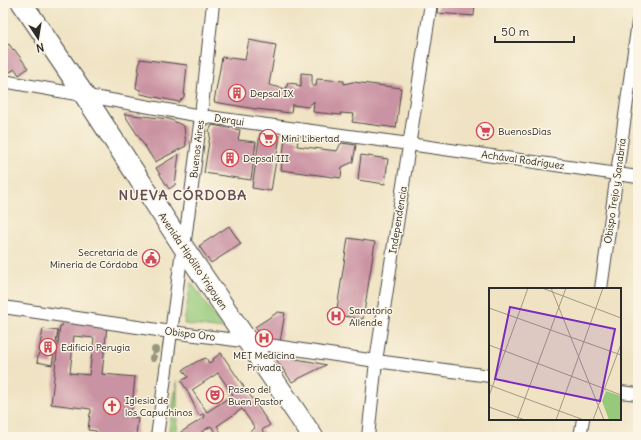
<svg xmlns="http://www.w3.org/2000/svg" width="641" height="440" viewBox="0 0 641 440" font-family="Delius,sans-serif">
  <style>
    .green { fill: #96ca7a; stroke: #607a52 }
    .building { fill: #ca93a3; fill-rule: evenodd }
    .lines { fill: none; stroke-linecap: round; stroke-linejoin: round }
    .street-casing { stroke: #484742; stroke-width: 14 }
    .primary-casing { stroke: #484742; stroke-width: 22 }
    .street { stroke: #fff; stroke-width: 12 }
    .primary { stroke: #fff; stroke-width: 20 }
    .tree { fill: #95987d }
    .labels { text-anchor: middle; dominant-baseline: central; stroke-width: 3; stroke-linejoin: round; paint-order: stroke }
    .poi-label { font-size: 10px; fill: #2b2b2b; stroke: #fcf5e5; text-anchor: start }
    .street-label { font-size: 10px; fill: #2b2b2b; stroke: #fcf5e5 }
    .district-label { font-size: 14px; font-weight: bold; letter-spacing: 1px; fill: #634f55; stroke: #fcf5e5 }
    .inset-road { fill: none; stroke: #a19986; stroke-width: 1 }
    .view { fill: #7b2cbf; fill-opacity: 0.15; stroke: #7b2cbf; stroke-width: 2 }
    .inset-edge { fill: none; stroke: #2b2b2b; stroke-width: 2 }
  </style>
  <rect width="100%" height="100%" fill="#fcf5e5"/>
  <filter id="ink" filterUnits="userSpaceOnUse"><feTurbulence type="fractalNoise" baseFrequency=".025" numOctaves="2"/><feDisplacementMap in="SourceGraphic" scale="8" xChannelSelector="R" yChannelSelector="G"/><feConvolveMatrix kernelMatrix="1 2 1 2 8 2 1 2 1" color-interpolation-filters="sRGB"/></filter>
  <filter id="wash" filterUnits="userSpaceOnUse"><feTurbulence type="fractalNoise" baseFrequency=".012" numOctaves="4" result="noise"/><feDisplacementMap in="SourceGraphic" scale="16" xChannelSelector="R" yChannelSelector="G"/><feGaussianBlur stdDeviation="0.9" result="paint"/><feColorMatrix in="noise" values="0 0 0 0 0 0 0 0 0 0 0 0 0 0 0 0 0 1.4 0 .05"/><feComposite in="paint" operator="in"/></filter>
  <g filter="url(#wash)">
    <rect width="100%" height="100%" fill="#efe3c3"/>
    <path class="green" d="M 191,282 L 223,329 L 184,324 Z
      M 177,380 L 177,437 L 168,437 Z"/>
    <g id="blocks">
      <path class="building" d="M 438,3 L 475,3 L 474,16 L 437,13 Z
        M 249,40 L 276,45 L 269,85 L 286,89 L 288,83 L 297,84 L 297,86 L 301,87 L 301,73 L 312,74 L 312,86 L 316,86 L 317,79 L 344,81 L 344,84 L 353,82 L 401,88 L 396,128 L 352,122 L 354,114 L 340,113 L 341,115 L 313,112 L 314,101 L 308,107 L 292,105 L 291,113 L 256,109 L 214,102 L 222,57 L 245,60 Z
        M 9,44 L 13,50 L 14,49 L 28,68 L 19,75 L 15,69 L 10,72 L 3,63 L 3,57 L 6,55 L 3,51 L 3,48 Z
        M 140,59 L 187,65 L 184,97 L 179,102 L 141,94 L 140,90 L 136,88 Z
        M 124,114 L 169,119 L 184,126 L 186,146 L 155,162 Z
        M 212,125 L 240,130 L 238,140 L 256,142 L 251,180 L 204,173 L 210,135 L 209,131 Z
        M 260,133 L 280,136 L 271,191 L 252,188 Z
        M 285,138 L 298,140 L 297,146 L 337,151 L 341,143 L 356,145 L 353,162 L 342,167 L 341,178 L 281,170 Z
        M 179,154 L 175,185 L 169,189 L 156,168 Z
        M 361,155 L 388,159 L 385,184 L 358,180 Z
        M 229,226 L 241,244 L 211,263 L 199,246 Z
        M 348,238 L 375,242 L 363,319 L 336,315 Z
        M 278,312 L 285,313 L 280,342 L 263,339 L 255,327 Z
        M 63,321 L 107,326 L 102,374 L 135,377 L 131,417 L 138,418 L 136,435 L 129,434 L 129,437 L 96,437 L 96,431 L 88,430 L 90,413 L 91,413 L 91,409 L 51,404 L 60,326 L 62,326 ZM 74,336 L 94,338 L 89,375 L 70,373 Z
        M 43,329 L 58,331 L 52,365 L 37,362 Z
        M 221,353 L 244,387 L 240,389 L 242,391 L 246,389 L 270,425 L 262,430 L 266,437 L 242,437 L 255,428 L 242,409 L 217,426 L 224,437 L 218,437 L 211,426 L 194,437 L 180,437 L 178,434 L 205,417 L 203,414 L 199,416 L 187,390 L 181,381 L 188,377 L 183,370 L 196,362 L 206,358 L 209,363 L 214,360 L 213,359 ZM 218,373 L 233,395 L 207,412 L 192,390 Z
        M 273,355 L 313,362 L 326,365 L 292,382 Z"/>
    </g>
  </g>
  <g filter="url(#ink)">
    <use href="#blocks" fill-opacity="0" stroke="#484742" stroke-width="1"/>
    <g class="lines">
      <defs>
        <path id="street" d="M 3,81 L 201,116 L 409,144 L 638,177
          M 601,289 L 638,22
          M 3,307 L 171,332 L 228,339 L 376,361 L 490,376
          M 620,392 L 638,394
          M 157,437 L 181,258 L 184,248 L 201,116 L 213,3
          M 368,437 L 376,361 L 431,3
          M 580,437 L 583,419"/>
        <path id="primary" d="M 22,3 L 81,90 L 184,248 L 313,437"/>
      </defs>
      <use href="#street" class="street-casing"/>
      <use href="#primary" class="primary-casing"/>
      <use href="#street" class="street"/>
      <use href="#primary" class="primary"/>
    </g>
    <g class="tree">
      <circle cx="155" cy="350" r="4"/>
      <circle cx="153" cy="358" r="4"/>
    </g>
  </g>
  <defs>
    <symbol id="building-ring" viewBox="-11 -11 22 22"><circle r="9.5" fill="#fcf5e5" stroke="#d1495b" stroke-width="1.5"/><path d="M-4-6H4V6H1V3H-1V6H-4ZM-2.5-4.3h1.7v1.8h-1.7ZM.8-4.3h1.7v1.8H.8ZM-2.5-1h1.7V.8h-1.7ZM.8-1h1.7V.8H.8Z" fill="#d1495b"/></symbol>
    <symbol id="supermarket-ring" viewBox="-11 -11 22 22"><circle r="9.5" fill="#fcf5e5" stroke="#d1495b" stroke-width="1.5"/><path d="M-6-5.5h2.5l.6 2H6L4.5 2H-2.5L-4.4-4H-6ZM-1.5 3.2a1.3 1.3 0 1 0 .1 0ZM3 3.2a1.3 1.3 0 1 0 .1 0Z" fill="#d1495b"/></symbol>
    <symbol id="civic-ring" viewBox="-11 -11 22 22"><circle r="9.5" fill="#fcf5e5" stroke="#d1495b" stroke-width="1.5"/><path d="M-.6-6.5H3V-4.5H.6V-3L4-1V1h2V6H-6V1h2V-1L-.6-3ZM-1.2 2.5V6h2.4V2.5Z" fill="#d1495b"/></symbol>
    <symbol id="hospital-ring" viewBox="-11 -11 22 22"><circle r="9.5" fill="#fcf5e5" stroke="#d1495b" stroke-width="1.5"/><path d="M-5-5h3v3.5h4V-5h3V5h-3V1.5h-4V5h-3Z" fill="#d1495b"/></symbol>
    <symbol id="theatre-ring" viewBox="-11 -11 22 22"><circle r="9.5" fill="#fcf5e5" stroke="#d1495b" stroke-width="1.5"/><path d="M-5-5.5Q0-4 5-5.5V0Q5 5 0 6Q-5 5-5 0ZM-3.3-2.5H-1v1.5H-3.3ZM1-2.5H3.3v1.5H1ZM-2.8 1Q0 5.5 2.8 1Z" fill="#d1495b"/></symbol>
    <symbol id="church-ring" viewBox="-11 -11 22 22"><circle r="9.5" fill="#fcf5e5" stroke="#d1495b" stroke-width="1.5"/><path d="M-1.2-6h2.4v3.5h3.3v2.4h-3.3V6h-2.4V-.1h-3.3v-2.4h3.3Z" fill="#d1495b"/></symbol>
  </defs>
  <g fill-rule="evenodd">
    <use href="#building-ring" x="227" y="83" width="20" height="20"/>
    <use href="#supermarket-ring" x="475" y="121" width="20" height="20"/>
    <use href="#supermarket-ring" x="258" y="128" width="20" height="20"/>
    <use href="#building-ring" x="220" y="148" width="20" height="20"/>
    <use href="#civic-ring" x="141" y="248" width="20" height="20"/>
    <use href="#hospital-ring" x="326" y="306" width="20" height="20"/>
    <use href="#hospital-ring" x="254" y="328" width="20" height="20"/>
    <use href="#building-ring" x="38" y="337" width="20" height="20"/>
    <use href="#theatre-ring" x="205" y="385" width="20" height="20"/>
    <use href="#church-ring" x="102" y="396" width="20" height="20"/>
  </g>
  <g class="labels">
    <g class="poi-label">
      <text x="250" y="93">Depsal IX</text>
      <text x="498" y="131">BuenosDias</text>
      <text x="281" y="138">Mini Libertad</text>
      <text x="243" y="158">Depsal III</text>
      <text x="138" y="252" text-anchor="end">Secretaría de<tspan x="138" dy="12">Minería de Córdoba</tspan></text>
      <text x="349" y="310">Sanatorio<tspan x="349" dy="12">Allende</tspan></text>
      <text x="61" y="347">Edificio Perugia</text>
      <text x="264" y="355" text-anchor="middle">MET Medicina<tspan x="264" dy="12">Privada</tspan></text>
      <text x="228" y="389">Paseo del<tspan x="228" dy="12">Buen Pastor</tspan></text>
      <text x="125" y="400">Iglesia de<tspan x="125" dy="12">los Capuchinos</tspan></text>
    </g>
    <g class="street-label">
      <text transform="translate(229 120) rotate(8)">Derqui</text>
      <text transform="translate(197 149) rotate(-83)">Buenos Aires</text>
      <text transform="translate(523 160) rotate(8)">Achával Rodríguez</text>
      <text transform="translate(615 191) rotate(-82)">Obispo Trejo y Sanabria</text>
      <text transform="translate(398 220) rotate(-81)">Independencia</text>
      <text transform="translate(193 261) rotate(56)">Avenida Hipólito Yrigoyen</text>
      <text transform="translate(190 334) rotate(7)">Obispo Oro</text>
    </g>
    <g class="district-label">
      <text x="183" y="195">NUEVA CÓRDOBA</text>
    </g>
  </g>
  <g transform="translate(489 288)">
    <rect width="132" height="132" fill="#efe3c3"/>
    <path d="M 117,103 L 132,108 L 132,132 L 120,132 L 113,113 Z" fill="#96ca7a"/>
    <path class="inset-road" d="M 53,0 L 132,30M 62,0 L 115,132M 0,20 L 132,67M 0,57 L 132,107M 0,97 L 95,132M 0,108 L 39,0M 0,119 L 36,132M 28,132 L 77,0M 67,132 L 114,0M 104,132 L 132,56"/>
    <path class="view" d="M 21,19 L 126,41 L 111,113 L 6,91 Z"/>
    <rect width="132" height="132" class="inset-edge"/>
  </g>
  <rect width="641" height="440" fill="none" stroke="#fcf5e5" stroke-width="16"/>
  <g transform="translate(38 38) rotate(168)" stroke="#fcf5e5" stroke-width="3" paint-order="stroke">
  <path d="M0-3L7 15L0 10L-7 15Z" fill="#2b2b2b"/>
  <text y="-6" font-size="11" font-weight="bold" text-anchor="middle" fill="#2b2b2b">N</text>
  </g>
  <path d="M495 36v6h79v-6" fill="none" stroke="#2b2b2b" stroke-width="2"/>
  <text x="501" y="36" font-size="12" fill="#2b2b2b" stroke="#fcf5e5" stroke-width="3" paint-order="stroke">50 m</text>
</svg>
